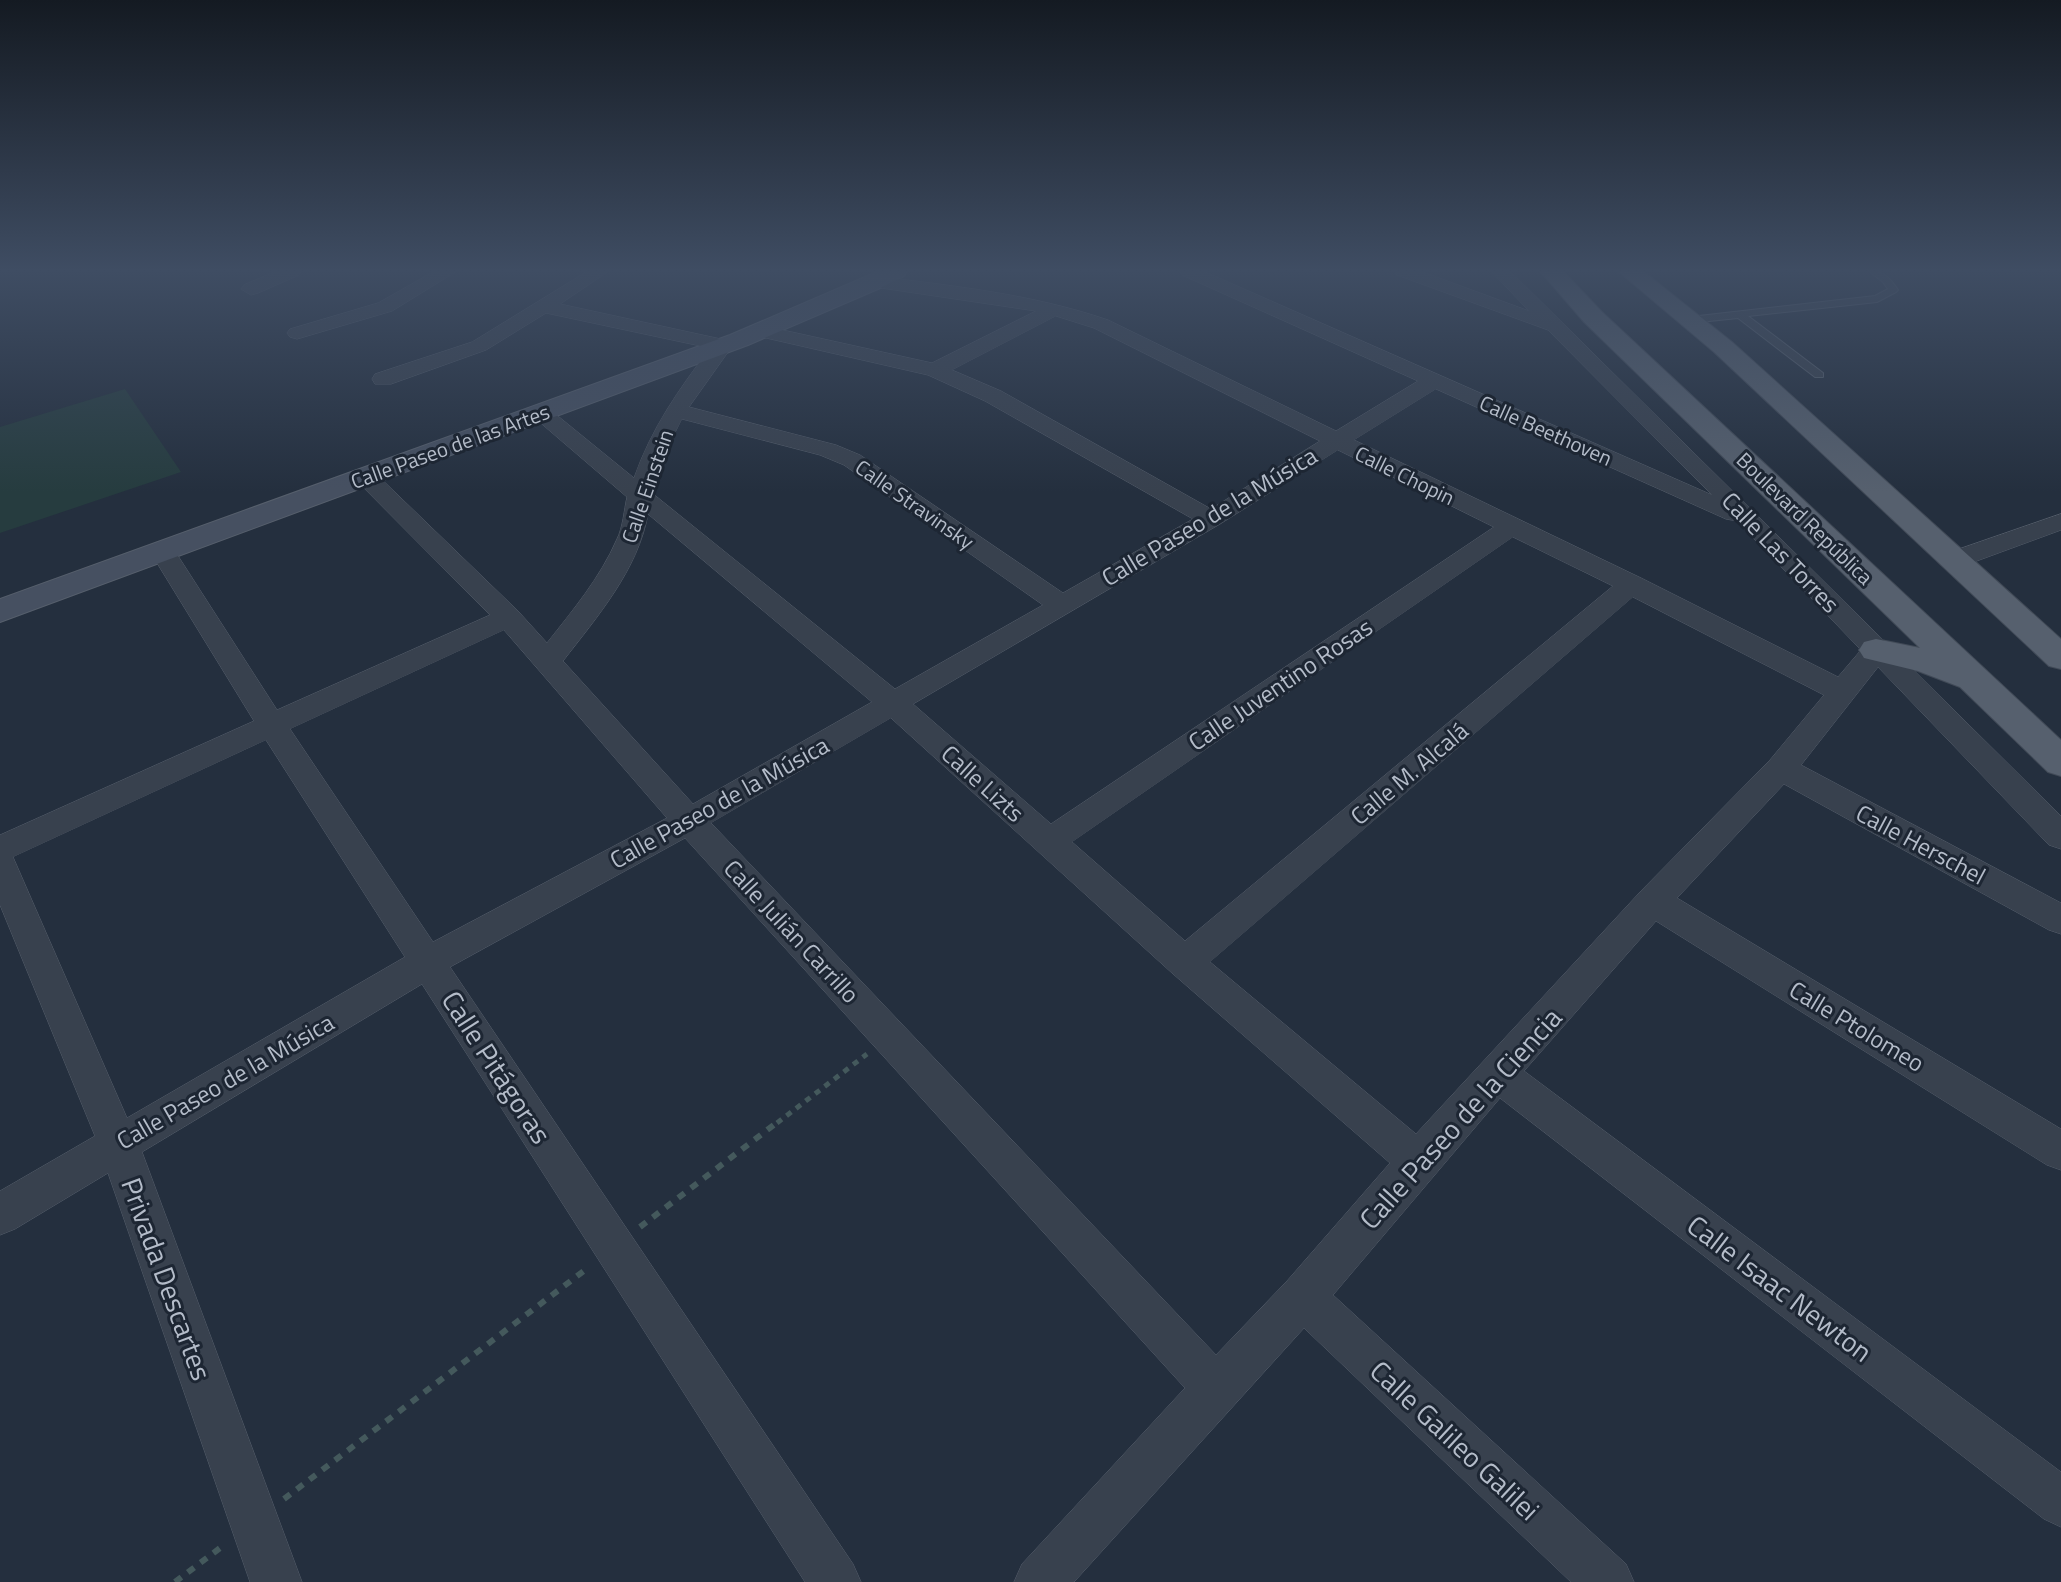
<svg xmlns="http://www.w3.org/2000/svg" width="2061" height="1582" viewBox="0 0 2061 1582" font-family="'Titillium Web',sans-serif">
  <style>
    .green { fill: #263c3f }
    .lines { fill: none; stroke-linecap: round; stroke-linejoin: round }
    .lane-casing { stroke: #565f6c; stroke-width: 2 }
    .street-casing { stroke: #565f6c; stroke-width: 1 }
    .secondary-casing { stroke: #565f6c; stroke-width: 2 }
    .primary-casing { stroke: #414a57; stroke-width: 2 }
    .path-far1 { stroke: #44595c; stroke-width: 5; stroke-dasharray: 6 6; stroke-linecap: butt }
    .path { stroke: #44595c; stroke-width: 6; stroke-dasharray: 8 8; stroke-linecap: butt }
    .lane { fill: #38414e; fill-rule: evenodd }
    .street { fill: #38414e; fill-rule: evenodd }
    .secondary { fill: #465061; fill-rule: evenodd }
    .primary { fill: #56606e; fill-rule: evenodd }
    .labels { text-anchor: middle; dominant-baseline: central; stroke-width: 6; stroke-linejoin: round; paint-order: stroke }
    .far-street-label { font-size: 21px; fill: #b4bcc9; stroke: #1d2633 }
    .street-label { font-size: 24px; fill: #b4bcc9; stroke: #1d2633 }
    .near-street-label { font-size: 28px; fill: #b4bcc9; stroke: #1d2633 }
  </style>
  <rect width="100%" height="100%" fill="#242f3e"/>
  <path class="green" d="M 125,389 L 181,472 L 0,533 L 0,427 Z"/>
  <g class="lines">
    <defs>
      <path id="lane" d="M 1869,271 C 1884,271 1890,278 1898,290 L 1896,292 L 1877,302 L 1748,316 L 1823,373 L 1823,377 L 1815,377 L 1738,318 L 1690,323 L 1685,320 L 1690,317 L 1875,296 L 1888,289 L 1883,282 Z"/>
      <path id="street" d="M 277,271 L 301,271 L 299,275 L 258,293 L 251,295 L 241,289 L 244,285 Z
        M 435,271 L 457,271 L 392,311 L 297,339 L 290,337 L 287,333 L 290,329 L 378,303 Z
        M 588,271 L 609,271 L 560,304 L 730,341 L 733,345 L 689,407 L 836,445 L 860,455 L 1063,593 L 1193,519 L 985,401 L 928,375 L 753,335 L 750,331 L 753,327 L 760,325 L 932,363 L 1036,311 L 868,286 L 866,282 L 868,278 L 875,276 C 954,286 1032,294 1108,320 L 1336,431 L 1418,381 L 1182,275 L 1180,271 L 1203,271 L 1712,495 L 1548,330 L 1397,275 L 1395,271 L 1420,271 L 1529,311 L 1491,271 L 1510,271 L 2061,816 L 2061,849 L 2049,845 L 1878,667 L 1801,765 L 2061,903 L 2061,934 L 2049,930 L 1784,784 L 1677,898 L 2061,1129 L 2061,1170 L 2047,1165 L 1656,921 L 1524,1071 L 2061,1472 L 2061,1527 L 2044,1519 L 1500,1098 L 1333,1295 L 1626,1564 L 1634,1582 L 1571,1582 L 1304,1328 L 1074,1582 L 1014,1582 L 1022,1564 L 1185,1388 L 685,838 L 450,967 L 853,1564 L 861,1582 L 805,1582 L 422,984 L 142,1152 L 302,1582 L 250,1582 L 108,1173 L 15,1229 L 0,1235 L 0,1191 L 95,1136 L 0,905 L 0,835 L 254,721 L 149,550 L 153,545 L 162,542 L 171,545 L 277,710 L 490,615 L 357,481 L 353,476 L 357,471 L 373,471 L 518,611 L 547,643 C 573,610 600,578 617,539 C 623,527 624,510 627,497 L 529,413 L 532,408 L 548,408 L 634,478 C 652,427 678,391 710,348 L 546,313 L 486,350 L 391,384 L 375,384 L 372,379 L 375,374 L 472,342 ZM 1056,316 L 1094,328 L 1320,441 L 1211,509 L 1001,391 L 952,370 ZM 1436,389 L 1726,519 L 1737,521 L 1861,650 L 1838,677 L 1641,578 L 1354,440 ZM 682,419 L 820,455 L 844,465 L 1043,605 L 895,689 L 652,493 L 668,447 ZM 1338,450 L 1494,527 L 1051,824 L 913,704 L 1220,524 ZM 648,514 L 872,702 L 693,804 L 563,661 C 597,617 638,570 648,514 ZM 1513,537 L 1613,586 L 1185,941 L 1072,842 ZM 1633,597 L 1824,695 L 1770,760 L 1641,891 L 1416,1134 L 1210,962 ZM 504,630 L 667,818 L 433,942 L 290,729 ZM 891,718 L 1172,973 L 1390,1163 L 1287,1281 L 1216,1355 L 711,823 ZM 266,740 L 405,957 L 127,1118 L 13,857 Z
        M 2061,514 L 2061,530 L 1963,566 L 1954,568 L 1945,566 L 1941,560 L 1945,554 Z"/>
      <path id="secondary" d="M 879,271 L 907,271 L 904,276 L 878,289 L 748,345 L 0,622 L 0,599 L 730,335 Z"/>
      <path id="primary" d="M 1540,271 L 1563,271 L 1602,312 L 2061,740 L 2061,776 L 2048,772 L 1960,687 L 1918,671 L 1864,658 L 1859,650 L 1864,642 L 1876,639 L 1920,648 L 1584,322 Z
        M 1618,271 L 1643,271 L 1732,342 L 2061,639 L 2061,669 L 2049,666 L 1714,352 Z"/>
    </defs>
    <use href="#lane" class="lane-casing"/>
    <use href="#street" class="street-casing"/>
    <use href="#secondary" class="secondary-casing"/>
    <use href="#primary" class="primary-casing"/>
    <path class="path-far1" d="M 777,1123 L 867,1054"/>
    <path class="path" d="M 640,1227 L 779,1121
      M 284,1499 L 589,1267
      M 175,1582 L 224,1545"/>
    <use href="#lane" class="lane"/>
    <use href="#street" class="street"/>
    <use href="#secondary" class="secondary"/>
    <use href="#primary" class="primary"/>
  </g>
  <linearGradient id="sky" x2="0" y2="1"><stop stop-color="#141a22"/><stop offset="0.55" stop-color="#3f4d63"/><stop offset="1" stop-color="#3f4d63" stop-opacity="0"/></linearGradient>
  <rect width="2061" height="492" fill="url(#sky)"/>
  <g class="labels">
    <g class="far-street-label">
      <text transform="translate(1546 430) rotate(24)">Calle Beethoven</text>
      <text transform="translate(450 446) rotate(-20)">Calle Paseo de las Artes</text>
      <text transform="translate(1405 475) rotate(26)">Calle Chopin</text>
      <text transform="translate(647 486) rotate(-71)">Calle Einstein</text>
      <text transform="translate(915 504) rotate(35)">Calle Stravinsky</text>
      <text transform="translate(1805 518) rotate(44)">Boulevard República</text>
    </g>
    <g class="street-label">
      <text transform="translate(1209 516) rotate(-31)">Calle Paseo de la Música</text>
      <text transform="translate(1781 552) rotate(46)">Calle Las Torres</text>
      <text transform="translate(1280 684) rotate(-34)">Calle Juventino Rosas</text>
      <text transform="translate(1409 773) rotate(-40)">Calle M. Alcalá</text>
      <text transform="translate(983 783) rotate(42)">Calle Lizts</text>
      <text transform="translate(719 802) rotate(-29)">Calle Paseo de la Música</text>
      <text transform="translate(1921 844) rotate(28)">Calle Herschel</text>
      <text transform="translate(792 931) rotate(47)">Calle Julián Carrillo</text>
      <text transform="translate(1857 1026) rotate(31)">Calle Ptolomeo</text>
      <text transform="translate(225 1081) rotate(-30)">Calle Paseo de la Música</text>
    </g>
    <g class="near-street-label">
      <text transform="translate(497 1067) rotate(57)">Calle Pitágoras</text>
      <text transform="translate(1460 1118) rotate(-48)">Calle Paseo de la Ciencia</text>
      <text transform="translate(167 1279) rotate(70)">Privada Descartes</text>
      <text transform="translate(1780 1288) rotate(37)">Calle Isaac Newton</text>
      <text transform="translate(1455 1440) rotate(43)">Calle Galileo Galilei</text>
    </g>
  </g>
</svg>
